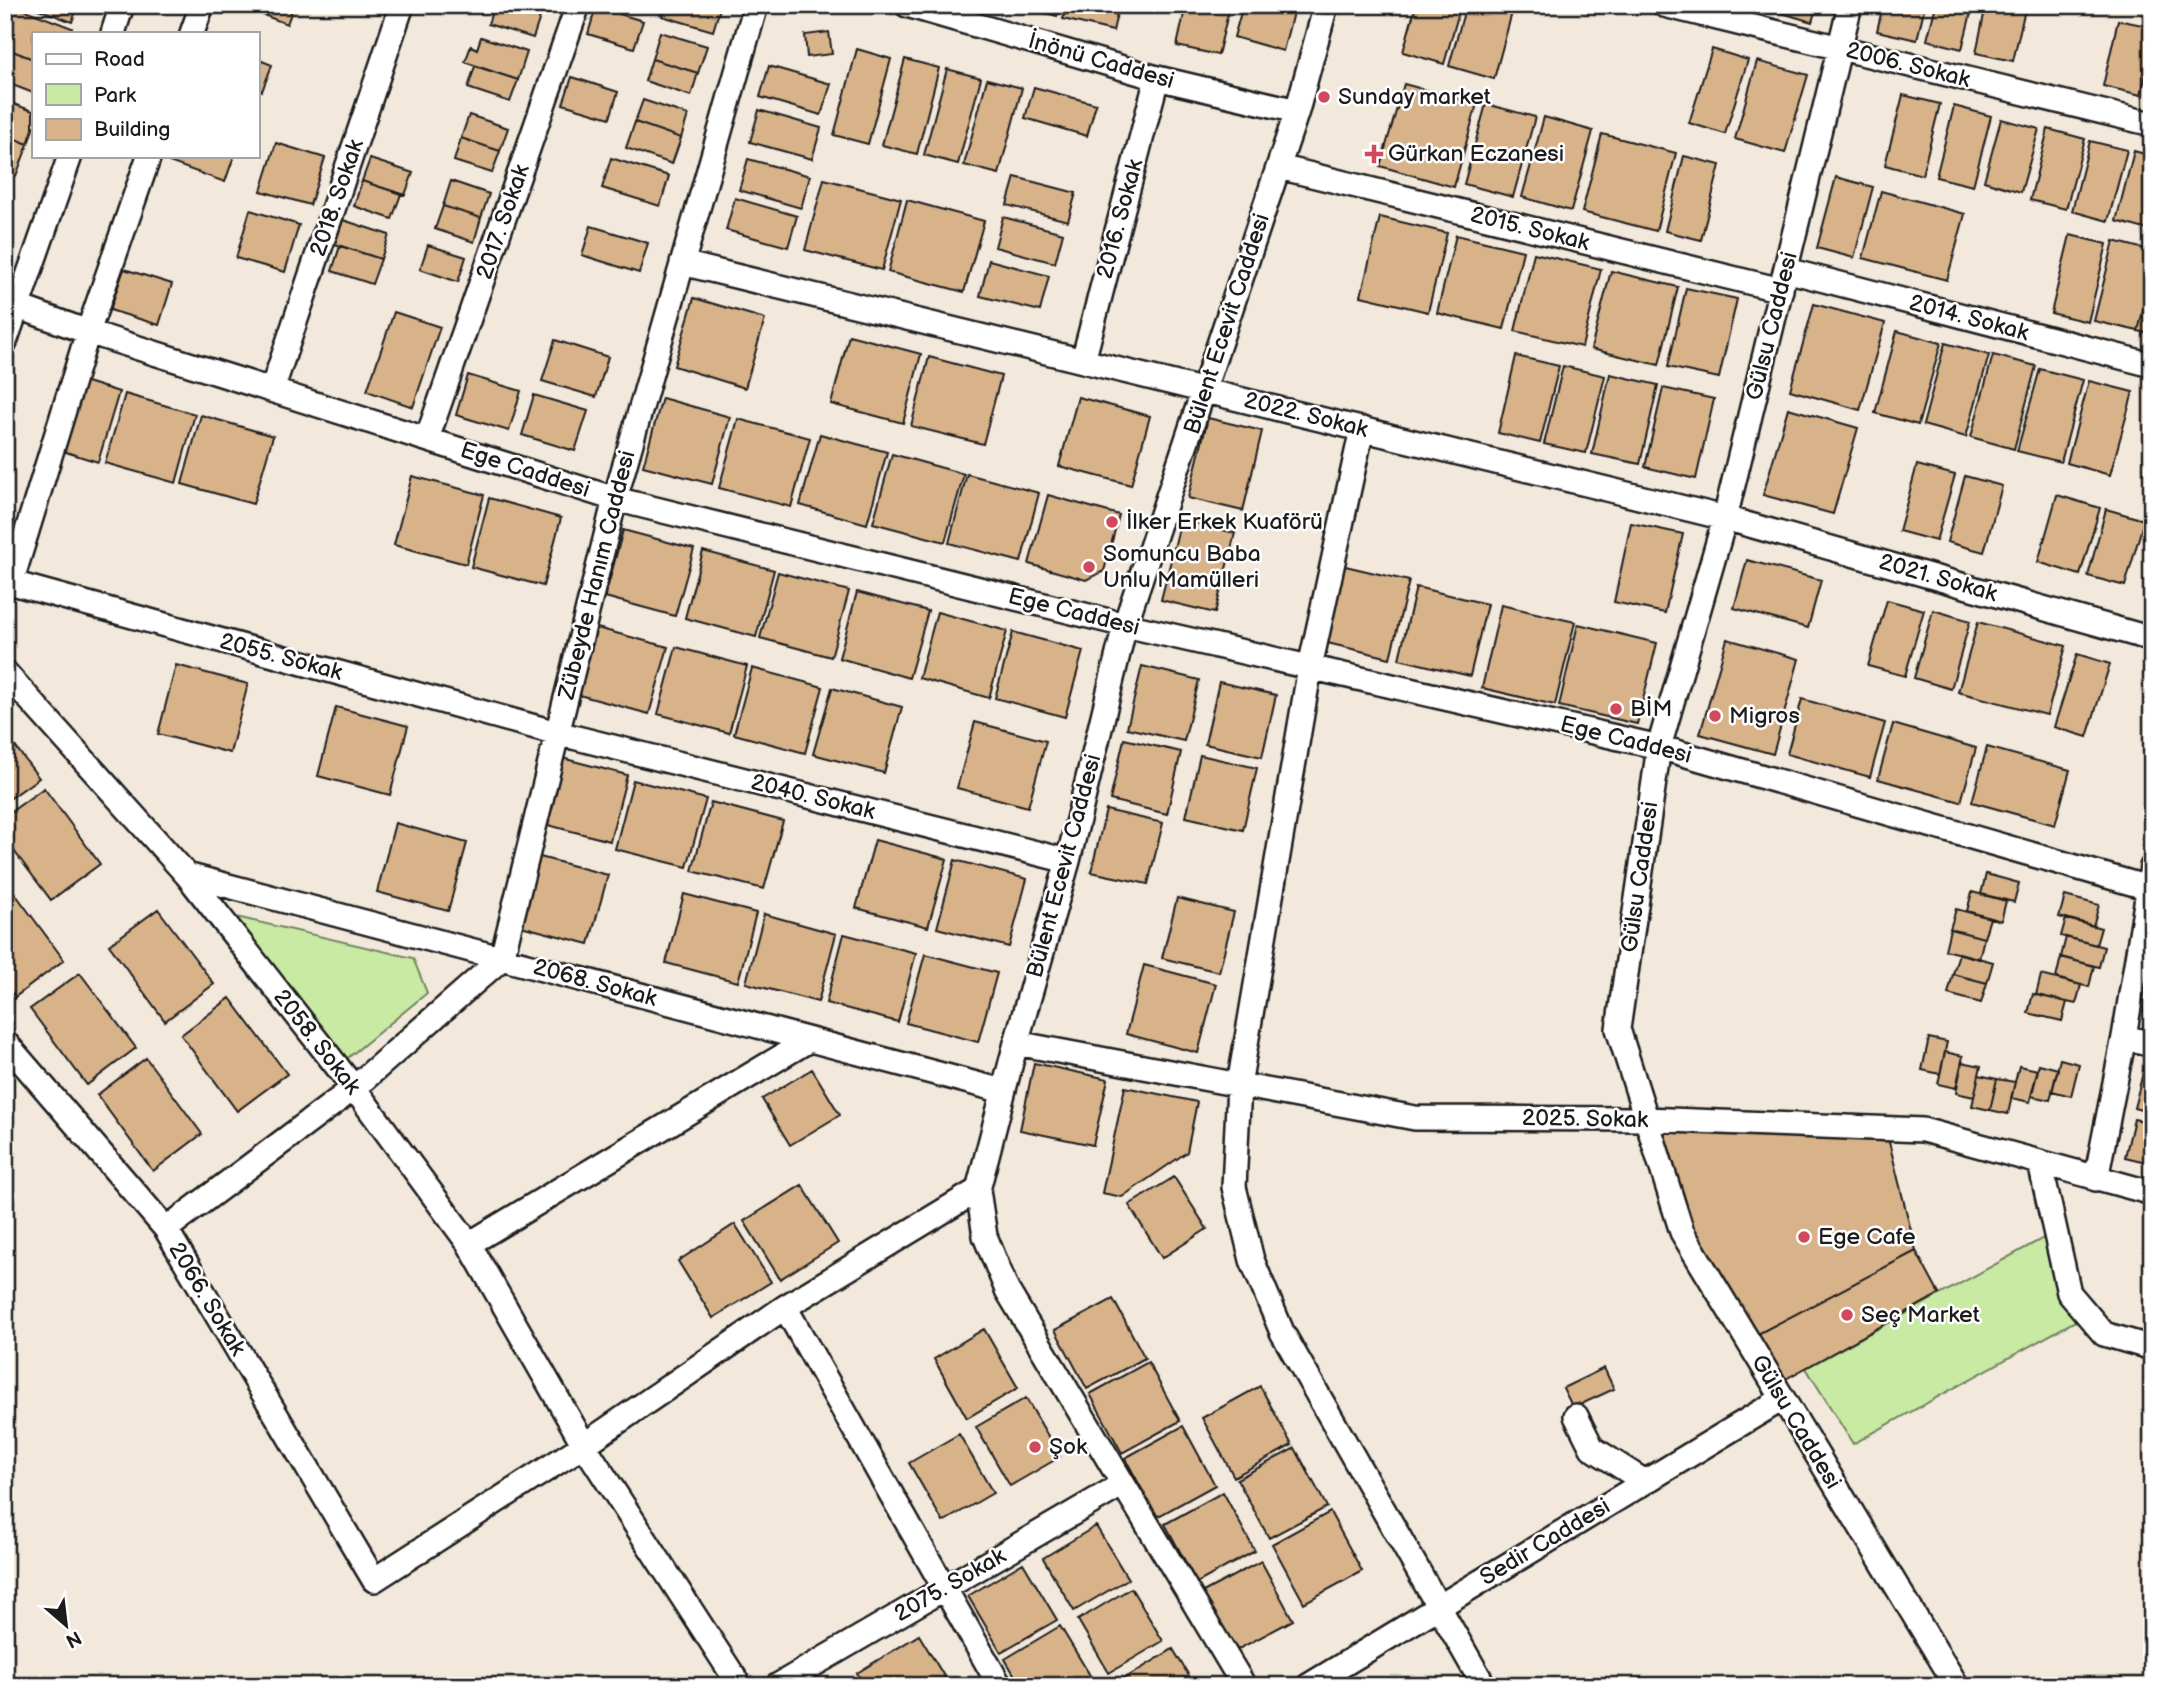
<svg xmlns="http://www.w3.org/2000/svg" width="2157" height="1691" viewBox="0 0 2157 1691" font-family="'Balsamiq Sans',sans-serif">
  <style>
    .green { fill: #c9eaa3; stroke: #728360; stroke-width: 2 }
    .building { fill: #d8b38a; stroke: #1c1c1c; stroke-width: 2 }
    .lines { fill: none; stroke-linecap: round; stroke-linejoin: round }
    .minor-casing { stroke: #1c1c1c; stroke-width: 28 }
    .minor { stroke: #fff; stroke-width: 23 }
    .poi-dot { fill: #d1495b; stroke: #fff; stroke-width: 2.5 }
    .labels { text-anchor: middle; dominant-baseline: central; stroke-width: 5; stroke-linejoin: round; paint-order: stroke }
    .street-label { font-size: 23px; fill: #1c1c1c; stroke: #fff }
    .poi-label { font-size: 23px; fill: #1c1c1c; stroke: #fff; text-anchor: start }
  </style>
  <rect width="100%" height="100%" fill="#f3e8dc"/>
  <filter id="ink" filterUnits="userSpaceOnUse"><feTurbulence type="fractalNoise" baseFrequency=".0143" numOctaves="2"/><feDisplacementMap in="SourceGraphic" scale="14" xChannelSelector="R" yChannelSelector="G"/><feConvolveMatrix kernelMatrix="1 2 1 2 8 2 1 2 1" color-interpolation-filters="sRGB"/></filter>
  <g filter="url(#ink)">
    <path class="green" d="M 232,916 L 413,958 L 427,993 L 344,1061 Z
      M 2047,1236 L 2079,1319 L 1853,1444 L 1806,1368 Z"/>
    <path class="building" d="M 5,5 L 12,5 L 72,28 L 70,33 L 33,33 L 33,59 L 5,48 Z
      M 28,5 L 78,5 L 72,22 Z
      M 237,5 L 294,5 L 287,24 Z
      M 494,5 L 544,5 L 533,38 L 488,24 Z
      M 666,5 L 721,5 L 713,31 L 662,16 Z
      M 1015,5 L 1060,5 L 1057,16 Z
      M 1067,5 L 1119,5 L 1113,31 L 1063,19 Z
      M 1186,5 L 1230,5 L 1218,55 L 1177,46 Z
      M 1243,5 L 1295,5 L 1283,51 L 1234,37 Z
      M 1416,5 L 1461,5 L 1444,64 L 1403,52 Z
      M 1466,5 L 1514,5 L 1494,79 L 1449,66 Z
      M 1762,5 L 1817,5 L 1812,22 L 1762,7 Z
      M 1883,5 L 1925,5 L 1917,40 L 1877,31 Z
      M 1936,5 L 1973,5 L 1962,49 L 1927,40 Z
      M 1986,5 L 2026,5 L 2013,61 L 1976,53 Z
      M 596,7 L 643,21 L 634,48 L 588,34 Z
      M 2118,20 L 2152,27 L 2152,47 L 2141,95 L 2103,86 Z
      M 660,32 L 707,46 L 698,73 L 652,59 Z
      M 829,32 L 832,54 L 807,57 L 805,35 Z
      M 481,37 L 527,52 L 518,80 L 465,62 L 471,46 L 477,49 Z
      M 5,48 L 33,59 L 33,93 L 5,82 Z
      M 857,49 L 891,59 L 868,144 L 834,135 Z
      M 1712,49 L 1748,60 L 1725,134 L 1689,123 Z
      M 257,59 L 272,65 L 262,91 L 257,88 Z
      M 652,59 L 698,73 L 691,96 L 645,81 Z
      M 905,59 L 939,68 L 917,154 L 882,145 Z
      M 1757,61 L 1808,75 L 1785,153 L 1735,139 Z
      M 475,66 L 518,80 L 510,102 L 468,88 Z
      M 769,66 L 831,84 L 821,115 L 760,97 Z
      M 947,69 L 981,78 L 958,164 L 924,155 Z
      M 572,77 L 618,92 L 610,118 L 563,104 Z
      M 987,79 L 1022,88 L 999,174 L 964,165 Z
      M 1404,84 L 1477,104 L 1454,187 L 1380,166 Z
      M 1034,87 L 1096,104 L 1087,136 L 1025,118 Z
      M 1903,95 L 1940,104 L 1922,175 L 1885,165 Z
      M 643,100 L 688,115 L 681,138 L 635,122 Z
      M 5,101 L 33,111 L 33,129 L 28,144 L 5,135 Z
      M 1486,104 L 1535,117 L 1513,197 L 1464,184 Z
      M 1954,106 L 1991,116 L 1973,186 L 1936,177 Z
      M 759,110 L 821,128 L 812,159 L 750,142 Z
      M 469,115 L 508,128 L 500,151 L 461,138 Z
      M 1544,117 L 1593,131 L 1571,211 L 1522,197 Z
      M 2001,119 L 2039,129 L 2021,192 L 1984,181 Z
      M 635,122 L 681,138 L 672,164 L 626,148 Z
      M 2048,129 L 2085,139 L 2066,209 L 2030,200 Z
      M 1602,134 L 1676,153 L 1656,231 L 1582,212 Z
      M 5,135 L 28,144 L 16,176 L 5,172 Z
      M 461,138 L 500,151 L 492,173 L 454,161 Z
      M 2090,141 L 2127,150 L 2108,221 L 2072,211 Z
      M 276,143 L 325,158 L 310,205 L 261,191 Z
      M 2134,151 L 2152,156 L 2152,231 L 2116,221 Z
      M 171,156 L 234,156 L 225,182 L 169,162 Z
      M 1684,156 L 1720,165 L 1701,240 L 1665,231 Z
      M 611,158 L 669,176 L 660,206 L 602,188 Z
      M 370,159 L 413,173 L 405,195 L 362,181 Z
      M 748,159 L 810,176 L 801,208 L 739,190 Z
      M 1015,177 L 1076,193 L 1068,221 L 1007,205 Z
      M 1836,177 L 1873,187 L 1854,258 L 1817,248 Z
      M 824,179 L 901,199 L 882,270 L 805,250 Z
      M 362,181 L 401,194 L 392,219 L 354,206 Z
      M 451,181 L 489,194 L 481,218 L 443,206 Z
      M 1881,191 L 1965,214 L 1947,280 L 1863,258 Z
      M 735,198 L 797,216 L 788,247 L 726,230 Z
      M 907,200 L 984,221 L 964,292 L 888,272 Z
      M 443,206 L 481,218 L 474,242 L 435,229 Z
      M 250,210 L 299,225 L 285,272 L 236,258 Z
      M 1003,217 L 1063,233 L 1055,263 L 995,247 Z
      M 1380,217 L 1447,233 L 1428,312 L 1361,296 Z
      M 343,220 L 389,235 L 381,259 L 335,244 Z
      M 591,226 L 648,243 L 639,273 L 582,255 Z
      M 1456,235 L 1523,251 L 1504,329 L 1437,313 Z
      M 2070,235 L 2107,244 L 2088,322 L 2051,313 Z
      M 2114,241 L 2152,251 L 2152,275 L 2138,331 L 2094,321 Z
      M 428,245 L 466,257 L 458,282 L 420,269 Z
      M 340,246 L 381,259 L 372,284 L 332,271 Z
      M 1534,253 L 1601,269 L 1582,347 L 1515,331 Z
      M 989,260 L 1049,276 L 1040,311 L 980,296 Z
      M 124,269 L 172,284 L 159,325 L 110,310 Z
      M 1611,271 L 1678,287 L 1659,365 L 1591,349 Z
      M 2152,275 L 2152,334 L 2138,331 Z
      M 1686,288 L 1737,299 L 1719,378 L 1668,367 Z
      M 694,298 L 765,319 L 745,388 L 674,366 Z
      M 1814,304 L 1885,323 L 1860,410 L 1790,390 Z
      M 394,312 L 440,327 L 413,407 L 367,391 Z
      M 1897,331 L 1941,343 L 1918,425 L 1875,413 Z
      M 849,335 L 921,354 L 903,423 L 831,404 Z
      M 555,340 L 608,357 L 596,397 L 542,381 Z
      M 1945,343 L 1989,355 L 1966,437 L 1923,425 Z
      M 1993,355 L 2036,366 L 2014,449 L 1971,437 Z
      M 1516,356 L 1559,366 L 1540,443 L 1498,433 Z
      M 929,357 L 1001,376 L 983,444 L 911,426 Z
      M 1563,366 L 1605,376 L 1586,453 L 1544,444 Z
      M 2040,369 L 2083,380 L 2061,462 L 2017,451 Z
      M 1610,374 L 1658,385 L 1640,464 L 1592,454 Z
      M 468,375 L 521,391 L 509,431 L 456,415 Z
      M 74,378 L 119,392 L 98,462 L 53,448 Z
      M 2089,381 L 2133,392 L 2110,475 L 2067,463 Z
      M 1663,388 L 1714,399 L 1696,479 L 1645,467 Z
      M 125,394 L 195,414 L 176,483 L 105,463 Z
      M 534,395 L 588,411 L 575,451 L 522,435 Z
      M 1078,397 L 1150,416 L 1131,485 L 1059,466 Z
      M 662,398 L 730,417 L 712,484 L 643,466 Z
      M 1788,408 L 1858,428 L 1833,514 L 1763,495 Z
      M 201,415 L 273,436 L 253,504 L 182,484 Z
      M 1208,418 L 1262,431 L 1243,511 L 1188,498 Z
      M 738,419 L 810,438 L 791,507 L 719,488 Z
      M 820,434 L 887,452 L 867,524 L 800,505 Z
      M 892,454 L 964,474 L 945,542 L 873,523 Z
      M 1917,465 L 1955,475 L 1936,541 L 1899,531 Z
      M 967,474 L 1039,493 L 1021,562 L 949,543 Z
      M 412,476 L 484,495 L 466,564 L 394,545 Z
      M 1965,476 L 2002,486 L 1984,552 L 1947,542 Z
      M 1048,495 L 1119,515 L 1104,571 L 1086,580 L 1029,564 Z
      M 2057,495 L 2100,508 L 2080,575 L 2038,562 Z
      M 489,498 L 561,518 L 543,586 L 471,567 Z
      M 2106,509 L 2144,520 L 2125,586 L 2088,576 Z
      M 1181,520 L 1235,533 L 1215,613 L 1161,600 Z
      M 1631,523 L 1683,534 L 1665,613 L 1614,602 Z
      M 623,530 L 694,549 L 675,616 L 605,597 Z
      M 703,551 L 774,570 L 756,637 L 685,618 Z
      M 1747,560 L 1821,580 L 1808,628 L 1734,608 Z
      M 1337,564 L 1409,581 L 1390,658 L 1319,641 Z
      M 778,572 L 849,591 L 831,657 L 760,638 Z
      M 1416,587 L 1487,604 L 1470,676 L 1399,659 Z
      M 857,592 L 928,611 L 909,678 L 839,658 Z
      M 1887,600 L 1924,610 L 1905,676 L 1868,666 Z
      M 1501,605 L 1575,622 L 1555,705 L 1482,688 Z
      M 1933,610 L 1970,621 L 1951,689 L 1914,678 Z
      M 937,612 L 1007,631 L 989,698 L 919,678 Z
      M 1978,622 L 2066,646 L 2047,715 L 1958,692 Z
      M 1578,624 L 1657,643 L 1637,724 L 1559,706 Z
      M 597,628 L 668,647 L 649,714 L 579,695 Z
      M 1013,632 L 1083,651 L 1065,717 L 995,698 Z
      M 1727,639 L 1799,659 L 1773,754 L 1700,734 Z
      M 676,647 L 747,666 L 729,733 L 658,714 Z
      M 2077,654 L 2110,664 L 2087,737 L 2054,727 Z
      M 176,665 L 248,684 L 230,753 L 158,734 Z
      M 1142,666 L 1199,680 L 1184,741 L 1127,728 Z
      M 752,668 L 823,687 L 805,753 L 734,734 Z
      M 1219,682 L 1276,695 L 1262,757 L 1205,744 Z
      M 832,688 L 902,707 L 884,773 L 813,754 Z
      M 1802,699 L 1885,723 L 1870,777 L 1787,754 Z
      M 336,707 L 408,726 L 390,795 L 318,776 Z
      M 975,722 L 1046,741 L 1028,807 L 957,788 Z
      M 1893,724 L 1976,748 L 1961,802 L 1878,779 Z
      M 5,733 L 39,778 L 5,802 Z
      M 1124,739 L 1181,752 L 1167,814 L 1110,800 Z
      M 1987,747 L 2070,770 L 2055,825 L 1972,802 Z
      M 1200,755 L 1257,768 L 1243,830 L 1186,817 Z
      M 558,757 L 627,775 L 610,841 L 540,823 Z
      M 633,780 L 706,799 L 687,867 L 615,849 Z
      M 44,788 L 100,864 L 51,900 L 5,839 L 5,816 Z
      M 711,802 L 783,821 L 764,889 L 692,871 Z
      M 1106,810 L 1163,823 L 1148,884 L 1091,872 Z
      M 395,823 L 467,843 L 448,911 L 377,892 Z
      M 875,840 L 947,859 L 928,927 L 856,908 Z
      M 536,856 L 608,875 L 589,944 L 517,925 Z
      M 955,860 L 1027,879 L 1009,947 L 937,928 Z
      M 1986,874 L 2019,883 L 2014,902 L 1981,894 Z
      M 8,884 L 64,960 L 15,997 L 5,984 L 5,886 Z
      M 1972,892 L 2006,901 L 2001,921 L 1967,911 Z
      M 684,894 L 756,913 L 738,982 L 666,963 Z
      M 2065,896 L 2099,905 L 2093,926 L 2059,917 Z
      M 1177,898 L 1234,912 L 1219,972 L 1162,958 Z
      M 158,909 L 214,984 L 165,1021 L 109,945 Z
      M 1956,909 L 1990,918 L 1984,938 L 1950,929 Z
      M 764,914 L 836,934 L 818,1002 L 746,983 Z
      M 2066,918 L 2101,928 L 2096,945 L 2061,936 Z
      M 1950,929 L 1984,938 L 1979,959 L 1945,950 Z
      M 844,934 L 916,953 L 898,1022 L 826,1003 Z
      M 2066,937 L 2104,947 L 2099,967 L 2061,957 Z
      M 1959,953 L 1993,962 L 1987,983 L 1953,974 Z
      M 925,954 L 997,973 L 978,1042 L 906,1023 Z
      M 2061,957 L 2094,966 L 2089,987 L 2056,978 Z
      M 1144,965 L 1216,984 L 1198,1053 L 1126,1034 Z
      M 80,973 L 136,1048 L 87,1085 L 30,1009 Z
      M 1953,974 L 1987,983 L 1981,1003 L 1948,994 Z
      M 2041,975 L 2081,985 L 2076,1004 L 2036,995 Z
      M 2152,982 L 2152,1014 L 2144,1012 Z
      M 2033,994 L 2067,1002 L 2062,1021 L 2028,1013 Z
      M 230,998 L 287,1074 L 237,1111 L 181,1035 Z
      M 1929,1038 L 1947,1042 L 1940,1074 L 1922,1070 Z
      M 1945,1052 L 1963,1056 L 1956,1088 L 1938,1084 Z
      M 146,1058 L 202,1134 L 153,1171 L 97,1095 Z
      M 2060,1059 L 2079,1064 L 2071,1096 L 2052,1091 Z
      M 1962,1062 L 1981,1066 L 1974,1097 L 1956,1093 Z
      M 1034,1063 L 1108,1079 L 1093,1145 L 1020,1130 Z
      M 2039,1064 L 2058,1069 L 2050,1100 L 2031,1096 Z
      M 2019,1066 L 2038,1070 L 2030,1102 L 2011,1098 Z
      M 812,1069 L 840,1115 L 790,1145 L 762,1099 Z
      M 2144,1069 L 2152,1071 L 2152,1113 L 2134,1108 Z
      M 1979,1075 L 1997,1079 L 1990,1110 L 1972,1106 Z
      M 1997,1079 L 2015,1082 L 2008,1114 L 1990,1110 Z
      M 1125,1087 L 1197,1102 L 1187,1152 L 1122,1197 L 1102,1193 Z
      M 2134,1119 L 2152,1123 L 2152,1140 L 2146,1162 L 2125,1157 Z
      M 1658,1131 L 1888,1138 L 1916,1251 L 1754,1336 L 1687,1224 Z
      M 1174,1177 L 1207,1229 L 1162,1258 L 1129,1205 Z
      M 802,1185 L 838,1243 L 780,1279 L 744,1221 Z
      M 735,1224 L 771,1282 L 713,1318 L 678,1261 Z
      M 1916,1251 L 1939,1294 L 1782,1381 L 1754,1336 Z
      M 1113,1299 L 1145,1358 L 1087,1389 L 1055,1330 Z
      M 984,1329 L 1018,1388 L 967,1418 L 934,1359 Z
      M 1148,1362 L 1180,1421 L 1122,1453 L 1090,1394 Z
      M 1604,1368 L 1614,1389 L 1573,1408 L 1563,1388 Z
      M 1260,1386 L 1292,1445 L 1234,1477 L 1202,1418 Z
      M 1026,1398 L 1060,1457 L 1010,1486 L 976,1427 Z
      M 1183,1426 L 1215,1485 L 1157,1517 L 1125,1458 Z
      M 959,1434 L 993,1493 L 943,1522 L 909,1463 Z
      M 1295,1448 L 1327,1507 L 1269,1538 L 1237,1479 Z
      M 1223,1492 L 1255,1551 L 1197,1583 L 1165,1524 Z
      M 1330,1512 L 1362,1571 L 1304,1603 L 1272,1544 Z
      M 1096,1526 L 1128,1579 L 1074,1611 L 1043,1558 Z
      M 1261,1561 L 1293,1620 L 1235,1651 L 1203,1592 Z
      M 1023,1563 L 1057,1620 L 1001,1652 L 968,1596 Z
      M 1131,1588 L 1163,1641 L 1109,1673 L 1078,1620 Z
      M 1060,1626 L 1094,1682 L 1088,1686 L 1021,1686 L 1005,1659 Z
      M 919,1635 L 950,1686 L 865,1686 L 857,1673 Z
      M 1173,1649 L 1195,1686 L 1121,1686 L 1119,1682 Z"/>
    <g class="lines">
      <defs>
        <path id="minor" d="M 907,5 L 1157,78 L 1297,111
          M 1664,5 L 2152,124
          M 1850,5 L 1725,518 L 1659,747 L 1618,1029 L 1682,1232 L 1957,1686
          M 113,33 L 122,5
          M 192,33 L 202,5
          M 1279,167 L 1781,290
          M 682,263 L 1725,518 L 2152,639
          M 1786,270 L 2152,365
          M 5,302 L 88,332 L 615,499 L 1125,625 L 1659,747 L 2152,889
          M 5,342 L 70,156
          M 1083,361 L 1157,78
          M 272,390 L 402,5
          M 1362,429 L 1310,667 L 1239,1085 L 1234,1187 L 1252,1260 L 1282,1332 L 1484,1686
          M 427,439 L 578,5
          M 5,581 L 557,733 L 1068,861
          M 11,583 L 88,332 L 149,156
          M 5,672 L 187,875 L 354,1088 L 469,1244 L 584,1445 L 740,1686
          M 187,875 L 1003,1091
          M 2124,1037 L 2152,1044
          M 5,1042 L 166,1229 L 374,1580 L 584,1445 L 785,1307 L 978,1190
          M 1016,1043 L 1415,1118 L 1645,1119 L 1923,1130 L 2152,1193
          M 2040,1163 L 2069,1293 L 2104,1334 L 2152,1348
          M 2096,1179 L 2124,1037 L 2152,867
          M 166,1229 L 354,1088 L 502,958 L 615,499 L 756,5
          M 469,1244 L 809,1040
          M 785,1307 L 1000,1686
          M 1576,1416 L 1592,1448 L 1645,1482
          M 777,1686 L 1123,1484
          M 1244,1686 L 1007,1290 L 985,1236 L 978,1190 L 1016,1043 L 1068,861 L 1125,625 L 1297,111 L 1326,5
          M 1308,1686 L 1782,1399"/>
      </defs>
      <use href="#minor" class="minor-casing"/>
      <use href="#minor" class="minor"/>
    </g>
  </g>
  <g class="poi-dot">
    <circle cx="1324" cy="97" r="7"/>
    <path d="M1370.5 143.5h7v7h7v7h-7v7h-7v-7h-7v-7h7z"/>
    <circle cx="1112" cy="522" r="7"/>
    <circle cx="1089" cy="567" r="7"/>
    <circle cx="1616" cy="709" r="7"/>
    <circle cx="1715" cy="716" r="7"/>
    <circle cx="1804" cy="1237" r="7"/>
    <circle cx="1847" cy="1315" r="7"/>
    <circle cx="1035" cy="1447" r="7"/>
  </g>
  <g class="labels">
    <g class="street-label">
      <text transform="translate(1101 61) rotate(16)">İnönü Caddesi</text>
      <text transform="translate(1908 65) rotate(14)">2006. Sokak</text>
      <text transform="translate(337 198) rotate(-71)">2018. Sokak</text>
      <text transform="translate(1120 219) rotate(-75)">2016. Sokak</text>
      <text transform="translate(503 222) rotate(-71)">2017. Sokak</text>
      <text transform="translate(1530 229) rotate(14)">2015. Sokak</text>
      <text transform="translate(1969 318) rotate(15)">2014. Sokak</text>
      <text transform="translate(1227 324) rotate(-72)">Bülent Ecevit Caddesi</text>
      <text transform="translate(1772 326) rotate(-76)">Gülsu Caddesi</text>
      <text transform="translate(1306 415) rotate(14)">2022. Sokak</text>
      <text transform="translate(525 470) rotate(18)">Ege Caddesi</text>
      <text transform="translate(597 575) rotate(-76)">Zübeyde Hanım Caddesi</text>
      <text transform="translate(1938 578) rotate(16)">2021. Sokak</text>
      <text transform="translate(1074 612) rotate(14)">Ege Caddesi</text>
      <text transform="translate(281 657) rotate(15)">2055. Sokak</text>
      <text transform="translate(1626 740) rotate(14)">Ege Caddesi</text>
      <text transform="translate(813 797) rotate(14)">2040. Sokak</text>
      <text transform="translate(1064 866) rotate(-75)">Bülent Ecevit Caddesi</text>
      <text transform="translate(1640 877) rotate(-82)">Gülsu Caddesi</text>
      <text transform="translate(595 983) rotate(15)">2068. Sokak</text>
      <text transform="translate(317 1042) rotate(52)">2058. Sokak</text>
      <text transform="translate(1585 1119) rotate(1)">2025. Sokak</text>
      <text transform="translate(207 1299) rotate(59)">2066. Sokak</text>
      <text transform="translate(1796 1422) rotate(59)">Gülsu Caddesi</text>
      <text transform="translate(1545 1542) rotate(-31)">Sedir Caddesi</text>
      <text transform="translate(950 1585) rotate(-30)">2075. Sokak</text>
    </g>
    <g class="poi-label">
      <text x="1338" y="97">Sunday market</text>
      <text x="1388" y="154">Gürkan Eczanesi</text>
      <text x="1126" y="522">İlker Erkek Kuaförü</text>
      <text x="1103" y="554">Somuncu Baba<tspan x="1103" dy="26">Unlu Mamülleri</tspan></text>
      <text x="1630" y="709">BİM</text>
      <text x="1729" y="716">Migros</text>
      <text x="1818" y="1237">Ege Cafe</text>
      <text x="1861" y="1315">Seç Market</text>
      <text x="1049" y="1447">Şok</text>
    </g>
  </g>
  <rect width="2157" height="1691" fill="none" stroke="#fff" stroke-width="28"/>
  <rect x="14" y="14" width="2129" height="1663" fill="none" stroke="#1c1c1c" stroke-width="2.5" filter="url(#ink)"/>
  <rect x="32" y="32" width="228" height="126" fill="#ffffff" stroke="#a4a4a4" stroke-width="2"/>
  <rect x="46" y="54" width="35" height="10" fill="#ffffff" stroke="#a4a4a4" stroke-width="2"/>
  <text x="94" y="66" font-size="21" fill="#1c1c1c">Road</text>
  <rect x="46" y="84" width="35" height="21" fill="#c9eaa3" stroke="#a4a4a4" stroke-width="2"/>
  <text x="94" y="102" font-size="21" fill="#1c1c1c">Park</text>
  <rect x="46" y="119" width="35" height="21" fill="#d8b38a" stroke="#a4a4a4" stroke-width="2"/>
  <text x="94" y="136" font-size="21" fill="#1c1c1c">Building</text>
  <g transform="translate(66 1625) rotate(152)" stroke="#ffffff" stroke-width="5" paint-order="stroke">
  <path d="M0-5L12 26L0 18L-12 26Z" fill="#1c1c1c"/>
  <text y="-10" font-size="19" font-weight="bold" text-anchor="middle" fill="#1c1c1c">N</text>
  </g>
</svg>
